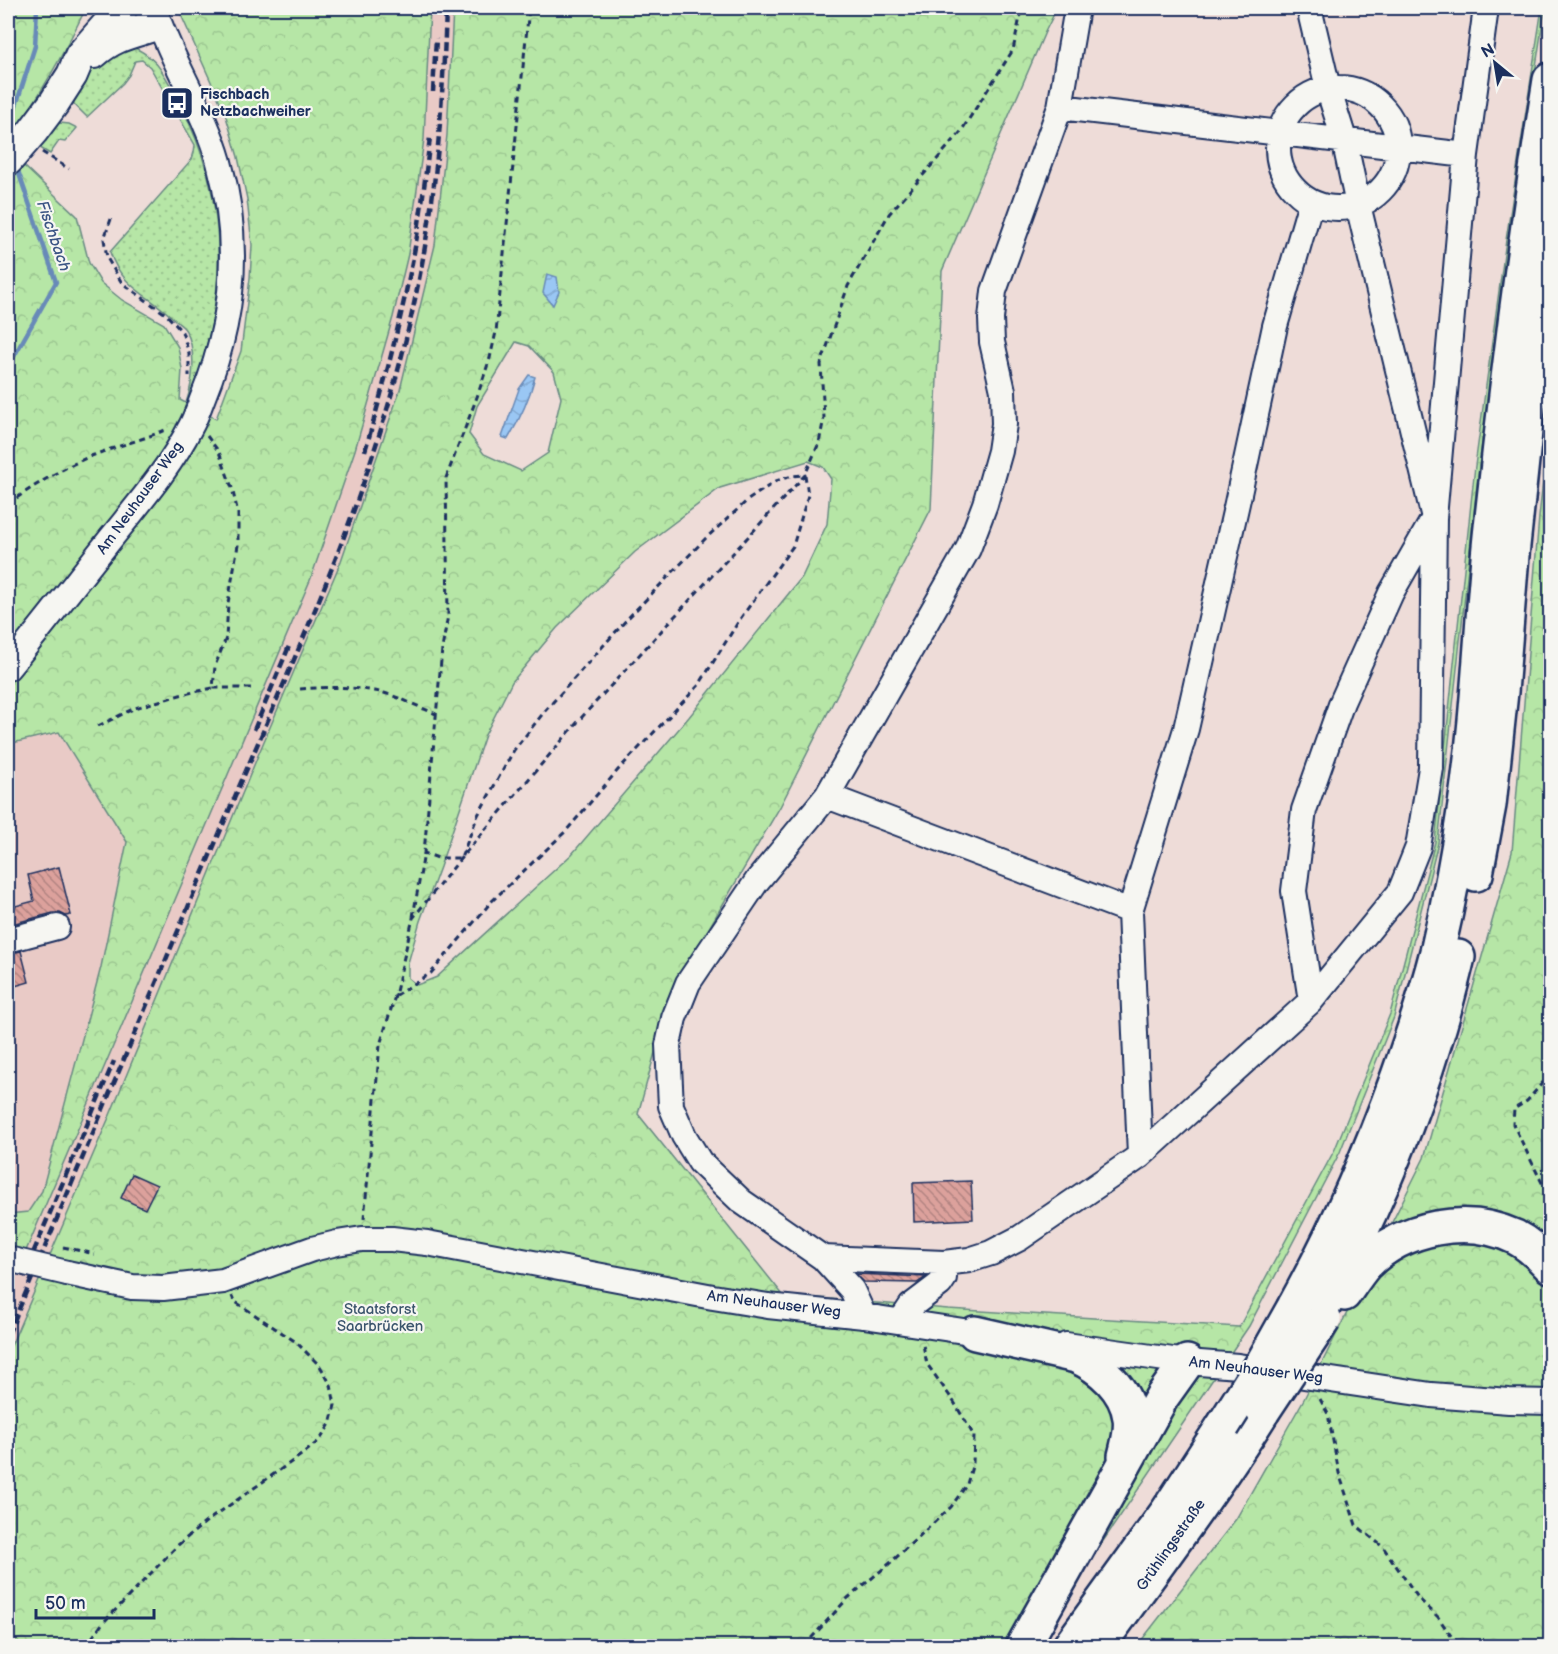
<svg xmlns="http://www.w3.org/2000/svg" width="1558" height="1654" viewBox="0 0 1558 1654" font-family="'Balsamiq Sans',sans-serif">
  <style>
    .built { fill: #e9cac6 }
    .grass { fill: url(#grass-dots); stroke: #688a82; stroke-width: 1.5 }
    .forest { fill: url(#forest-crowns); stroke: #688a82; stroke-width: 1.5; fill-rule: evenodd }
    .water { fill: url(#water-waves); stroke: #678ab8; stroke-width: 1.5 }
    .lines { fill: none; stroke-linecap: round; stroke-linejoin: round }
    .stream { stroke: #678ab8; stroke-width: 4.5 }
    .building { fill: url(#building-back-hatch); stroke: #1b2f5e; stroke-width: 1.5 }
    .minor-casing { stroke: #1b2f5e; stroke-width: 28 }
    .major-casing { stroke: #1b2f5e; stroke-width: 34 }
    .highway-casing { stroke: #1b2f5e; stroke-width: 38 }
    .path { stroke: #1b2f5e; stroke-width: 3; stroke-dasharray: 6 4.5; stroke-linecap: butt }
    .minor { stroke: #f6f6f2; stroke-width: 24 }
    .major { stroke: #f6f6f2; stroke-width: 30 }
    .highway { stroke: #f6f6f2; stroke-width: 33 }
    .rail { stroke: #1b2f5e; stroke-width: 4.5; stroke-dasharray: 9 4.5; stroke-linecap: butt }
    .minor-bridge-casing { stroke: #1b2f5e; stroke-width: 28; stroke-linecap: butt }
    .highway-bridge-casing { stroke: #1b2f5e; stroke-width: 38; stroke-linecap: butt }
    .minor-bridge { stroke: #f6f6f2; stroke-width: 24 }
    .highway-bridge { stroke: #f6f6f2; stroke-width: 33 }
    .labels { text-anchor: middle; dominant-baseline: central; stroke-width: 4.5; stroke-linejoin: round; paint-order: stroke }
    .poi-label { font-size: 15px; font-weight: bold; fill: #1b2f5e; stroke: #f6f6f2; text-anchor: start }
    .street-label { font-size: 15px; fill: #1b2f5e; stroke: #f6f6f2 }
    .park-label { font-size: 15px; fill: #3a546c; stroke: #f6f6f2 }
    .water-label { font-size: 16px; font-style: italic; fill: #3b5584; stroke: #f6f6f2 }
  </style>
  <defs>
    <pattern id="grass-dots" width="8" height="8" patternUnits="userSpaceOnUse" patternTransform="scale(1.5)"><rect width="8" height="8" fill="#b6e6a6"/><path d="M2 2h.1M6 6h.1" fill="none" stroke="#9cc691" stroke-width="1.8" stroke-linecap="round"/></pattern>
    <pattern id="forest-crowns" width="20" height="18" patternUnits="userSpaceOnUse" patternTransform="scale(1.5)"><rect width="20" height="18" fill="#b6e6a6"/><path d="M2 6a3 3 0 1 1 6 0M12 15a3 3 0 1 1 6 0" fill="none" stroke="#9cc691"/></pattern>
    <pattern id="water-waves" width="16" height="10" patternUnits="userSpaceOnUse" patternTransform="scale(1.5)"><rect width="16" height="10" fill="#9ac7f4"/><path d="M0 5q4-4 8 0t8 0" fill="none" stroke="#84abd4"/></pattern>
    <pattern id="building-back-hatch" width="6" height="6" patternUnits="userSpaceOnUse" patternTransform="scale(1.5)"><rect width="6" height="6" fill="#dca19c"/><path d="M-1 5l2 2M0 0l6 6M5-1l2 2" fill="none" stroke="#b28482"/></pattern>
  </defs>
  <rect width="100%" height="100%" fill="#eedcd8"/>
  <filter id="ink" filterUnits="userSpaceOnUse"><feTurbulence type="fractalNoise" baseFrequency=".0167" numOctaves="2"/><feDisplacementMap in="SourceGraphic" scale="12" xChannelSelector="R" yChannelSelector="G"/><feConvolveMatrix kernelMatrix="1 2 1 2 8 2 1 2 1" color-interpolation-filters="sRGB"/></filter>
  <g filter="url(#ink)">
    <path class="built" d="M 430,8 L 453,8 L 447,135 L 435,245 L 400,390 L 341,561 L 110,1115 L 8,1353 L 8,1293 L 120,1030 L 311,578 L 355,450 L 393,317 L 408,254 L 424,139 Z
      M 59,732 L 127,842 L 101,967 L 42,1191 L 28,1212 L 8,1214 L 8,744 Z"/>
    <path class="grass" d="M 127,45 C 156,54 165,75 178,100 C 231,199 229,301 188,404 L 186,403 C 193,383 197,350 186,331 C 184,327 179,324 176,321 C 153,297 121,288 110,252 L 192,159 L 194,152 L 195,145 L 150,67 L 142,60 L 135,61 L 129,75 L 123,83 L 87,117 L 74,104 L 72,96 L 93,64 Z
      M 60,123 L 69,124 L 77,128 L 65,142 L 59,141 L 50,154 L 37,146 L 54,125 Z"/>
    <path class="forest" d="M 8,8 L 86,8 C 65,51 41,94 13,134 L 23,165 L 77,216 L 89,263 L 101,283 L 122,300 L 164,324 L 178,347 L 182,369 L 180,400 L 216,419 L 241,351 L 250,278 L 252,245 L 247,199 L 238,157 L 225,113 L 178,8 L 430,8 L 424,139 L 408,254 L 393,317 L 355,450 L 311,578 L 120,1030 L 8,1293 L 8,1214 L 28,1212 L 42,1191 L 101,967 L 127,842 L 59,732 L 8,744 Z
      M 453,8 L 1057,8 L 1045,32 L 942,271 L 931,509 L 780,807 L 672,991 L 638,1114 L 783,1295 L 948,1309 L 1239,1327 L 1335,1149 L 1390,1014 L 1435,842 L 1475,466 L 1506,240 L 1542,8 L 1545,8 L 1509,241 L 1479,466 L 1438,843 L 1394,1017 L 1340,1152 L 1249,1326 L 1032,1646 L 8,1646 L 8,1353 L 110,1115 L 259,753 L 341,561 L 400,390 L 435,245 L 447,135 ZM 516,342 L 529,346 L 554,372 L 561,398 L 548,453 L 521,471 L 484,454 L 469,434 L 477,406 ZM 808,461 L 823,467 L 831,479 L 827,524 L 802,577 L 689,717 L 572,854 L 437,977 L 417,985 L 408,978 L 408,963 L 420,921 L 440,867 L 485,735 L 512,682 L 557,628 L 635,552 L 720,488 Z
      M 1550,420 L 1550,1646 L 1137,1646 L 1236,1519 L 1304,1399 L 1424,1158 L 1512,852 L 1539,517 Z"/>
    <path class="water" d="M 547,274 L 557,277 L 559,292 L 553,305 L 543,293 Z
      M 529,375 L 535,377 C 529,400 520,419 508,439 L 502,437 L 519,389 Z"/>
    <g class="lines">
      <path class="stream" d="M 8,130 L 35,46 L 37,8
        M 8,367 L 56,282 L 16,165"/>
    </g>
    <path class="building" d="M 59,867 L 71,915 L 66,916 L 60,913 L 53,913 L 8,925 L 8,908 L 34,901 L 28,875 Z
      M 21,951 L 29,982 L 8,988 L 8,954 Z
      M 132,1174 L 157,1185 L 145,1209 L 121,1198 Z
      M 971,1181 L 973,1219 L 914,1222 L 913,1183 Z
      M 856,1274 L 926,1277 L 917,1283 L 864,1282 Z"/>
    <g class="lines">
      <defs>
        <path id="minor" d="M 1309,8 L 1328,88 L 1344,139 L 1358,205 L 1434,518 L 1391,593 L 1342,702 L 1304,810 L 1294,891 L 1311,1001
          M1278 148a60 60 0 1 1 120 0a60 60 0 1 1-120 0Z
          M 1060,107 L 1466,155
          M 8,668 C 43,625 77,581 112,537 C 140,502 171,466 191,426 C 196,417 199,407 203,397 C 234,321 241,241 219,162 C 204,109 171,61 154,8
          M 827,796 L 1130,911
          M 8,940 L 57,927
          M 1140,1156 L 1130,911 L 1186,729 L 1237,503 L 1275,326 L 1311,202
          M 823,1258 L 944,1263 L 969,1260 L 991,1253 L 1020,1238 L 1140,1156 L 1311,1001 L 1400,892 L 1418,847 L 1431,768 L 1434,518 L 1466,155 L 1486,8
          M 67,1273 L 132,1287 L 163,1288 L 223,1281 L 312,1249 L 337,1243 L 362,1239 L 392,1239 L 427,1243 L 713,1297 L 768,1306 L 864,1316 L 990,1335
          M 864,1316 L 852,1290 L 823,1258 L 741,1201 L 700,1162 L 684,1136 L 671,1106 L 668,1045 L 674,1018 L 688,983 L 757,881 L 827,796 L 968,549 L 985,504 L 1000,451 L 1004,424 L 1003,391 L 992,342 L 991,319 L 994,291 L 1060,107 L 1077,8
          M 901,1321 L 911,1306 L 940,1284 L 944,1278 L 944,1263
          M 1066,1345 L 1187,1362 L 1238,1366 L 1431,1395 L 1509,1401 L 1550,1402"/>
        <path id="major" d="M 94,53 C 112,37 127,34 150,27 L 154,8
          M 8,160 L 33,131 L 54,103 L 72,75 L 80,56 L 122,8"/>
        <path id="highway" d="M 1476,874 L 1489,805 L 1501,692 L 1512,555 L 1525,432 L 1550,239
          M 1344,1294 C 1351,1284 1358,1273 1366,1264 C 1403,1227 1467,1214 1515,1237 C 1529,1244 1540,1255 1550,1266
          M 1294,1307 C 1335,1233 1369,1156 1398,1076 C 1413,1034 1427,991 1438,948 C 1449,901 1458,853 1465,805 C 1479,713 1481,619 1491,527 C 1507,377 1526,228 1550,80
          M 1319,1315 C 1366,1228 1406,1136 1435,1041 C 1444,1014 1451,985 1458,957
          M 975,1333 L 1076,1356 C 1101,1367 1126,1389 1130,1418 C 1132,1431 1128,1443 1125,1456
          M 1023,1646 L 1162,1397 L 1187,1362
          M 1070,1646 L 1167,1512 L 1223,1426
          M 1098,1646 C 1154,1569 1212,1492 1263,1411"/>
      </defs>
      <use href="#minor" class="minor-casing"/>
      <use href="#major" class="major-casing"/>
      <use href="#highway" class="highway-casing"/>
      <path class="path" d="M 42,152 L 69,169
        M 111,219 L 104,239 L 107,258 L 122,283 L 167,315 L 182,332 L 189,353 L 189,376
        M 207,436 L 219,452 L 232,488 L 238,513 L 238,545 L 228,603 L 226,638 L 215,666 L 213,688 L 253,688
        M 8,504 C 35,485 63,467 94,455 C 117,446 142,440 165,430
        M 300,689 C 328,687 356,686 384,693 C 401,698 419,707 436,714
        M 98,726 L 135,708 L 180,695 L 213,688
        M 413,917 L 424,853 L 442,649 L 448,615 L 446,478 L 477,397 L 490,358 L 496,332 L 529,8
        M 395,996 L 431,973 L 492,901 L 566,831 L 618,770 L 699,685 L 740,619 L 793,546 L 808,495 L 805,475 L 792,476 L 776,481 L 748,500 L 706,538 L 629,617 L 545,711 L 514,750 L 478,815 L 461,858 L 438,858 L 424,853
        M 1550,1074 L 1527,1101 L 1514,1109 L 1513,1124 L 1550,1199
        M 364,1219 L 380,1045 L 395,996 L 413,918 L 461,858 L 582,717 L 805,475 L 819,443 L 824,418 L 821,364 L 848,286 L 889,214 L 960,133 L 1013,50 L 1022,8
        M 63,1247 L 95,1254
        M 1320,1399 L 1328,1414 L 1339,1473 L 1356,1525 L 1383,1547 L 1419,1599 L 1438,1617 L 1458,1646
        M 86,1646 L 102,1624 L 178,1545 L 207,1521 L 304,1453 L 320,1440 L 330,1424 L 335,1405 L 331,1385 L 320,1366 L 296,1342 L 234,1301 L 232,1296
        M 804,1646 L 848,1598 L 889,1564 L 951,1507 L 967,1484 L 973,1463 L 974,1436 L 954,1402 L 927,1364 L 923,1345"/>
      <use href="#minor" class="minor"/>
      <use href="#major" class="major"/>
      <use href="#highway" class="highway"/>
      <path class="rail" d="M 433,92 L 436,38
        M 365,451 C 385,382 403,312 416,242 C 422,207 426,172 430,137
        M 254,730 L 290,644
        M 23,1277 L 114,1061
        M 8,1335 C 80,1164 152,992 225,820 C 275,701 331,583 371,460 C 401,371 423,277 434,184 C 441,125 444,67 446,8"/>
      <defs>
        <path id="minor-bridge" d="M 8,1259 L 67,1273"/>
        <path id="highway-bridge" d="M 1263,1411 L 1324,1319
          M 1223,1426 L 1262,1364 L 1294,1307"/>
      </defs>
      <use href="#minor-bridge" class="minor-bridge-casing"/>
      <use href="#highway-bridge" class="highway-bridge-casing"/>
      <use href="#minor-bridge" class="minor-bridge"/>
      <use href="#highway-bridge" class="highway-bridge"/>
    </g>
  </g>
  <defs>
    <symbol id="bus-square" viewBox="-11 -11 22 22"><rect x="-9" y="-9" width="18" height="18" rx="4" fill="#1b2f5e" stroke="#f6f6f2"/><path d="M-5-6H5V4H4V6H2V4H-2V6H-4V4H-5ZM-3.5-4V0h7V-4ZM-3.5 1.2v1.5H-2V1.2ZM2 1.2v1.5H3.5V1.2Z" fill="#fff"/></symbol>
  </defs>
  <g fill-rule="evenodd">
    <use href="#bus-square" x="158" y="84" width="38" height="38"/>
  </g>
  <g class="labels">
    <g class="poi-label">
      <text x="200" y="94">Fischbach<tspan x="200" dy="17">Netzbachweiher</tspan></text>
    </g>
    <g class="street-label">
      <text transform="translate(140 498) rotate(-54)">Am Neuhauser Weg</text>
      <text transform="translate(774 1304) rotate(7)">Am Neuhauser Weg</text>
      <text transform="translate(1256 1370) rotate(7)">Am Neuhauser Weg</text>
      <text transform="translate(1171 1545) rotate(-55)">Grühlingsstraße</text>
    </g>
    <g class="park-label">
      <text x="380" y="1309">Staatsforst<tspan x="380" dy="17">Saarbrücken</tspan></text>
    </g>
    <g class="water-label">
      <text transform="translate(53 236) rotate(71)">Fischbach</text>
    </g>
  </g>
  <rect width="1558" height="1654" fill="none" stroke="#f6f6f2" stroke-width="30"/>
  <rect x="15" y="15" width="1528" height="1624" fill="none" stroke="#1b2f5e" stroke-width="2" filter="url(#ink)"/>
  <g transform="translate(1495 63) rotate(330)" stroke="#f6f6f2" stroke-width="4.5" paint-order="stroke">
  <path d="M0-4.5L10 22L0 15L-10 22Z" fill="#1b2f5e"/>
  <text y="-9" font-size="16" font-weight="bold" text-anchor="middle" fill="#1b2f5e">N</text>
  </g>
  <path d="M36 1609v9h118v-9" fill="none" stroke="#1b2f5e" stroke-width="3"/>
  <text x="45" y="1609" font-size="18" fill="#1b2f5e" stroke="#f6f6f2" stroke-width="4.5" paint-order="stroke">50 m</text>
</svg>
